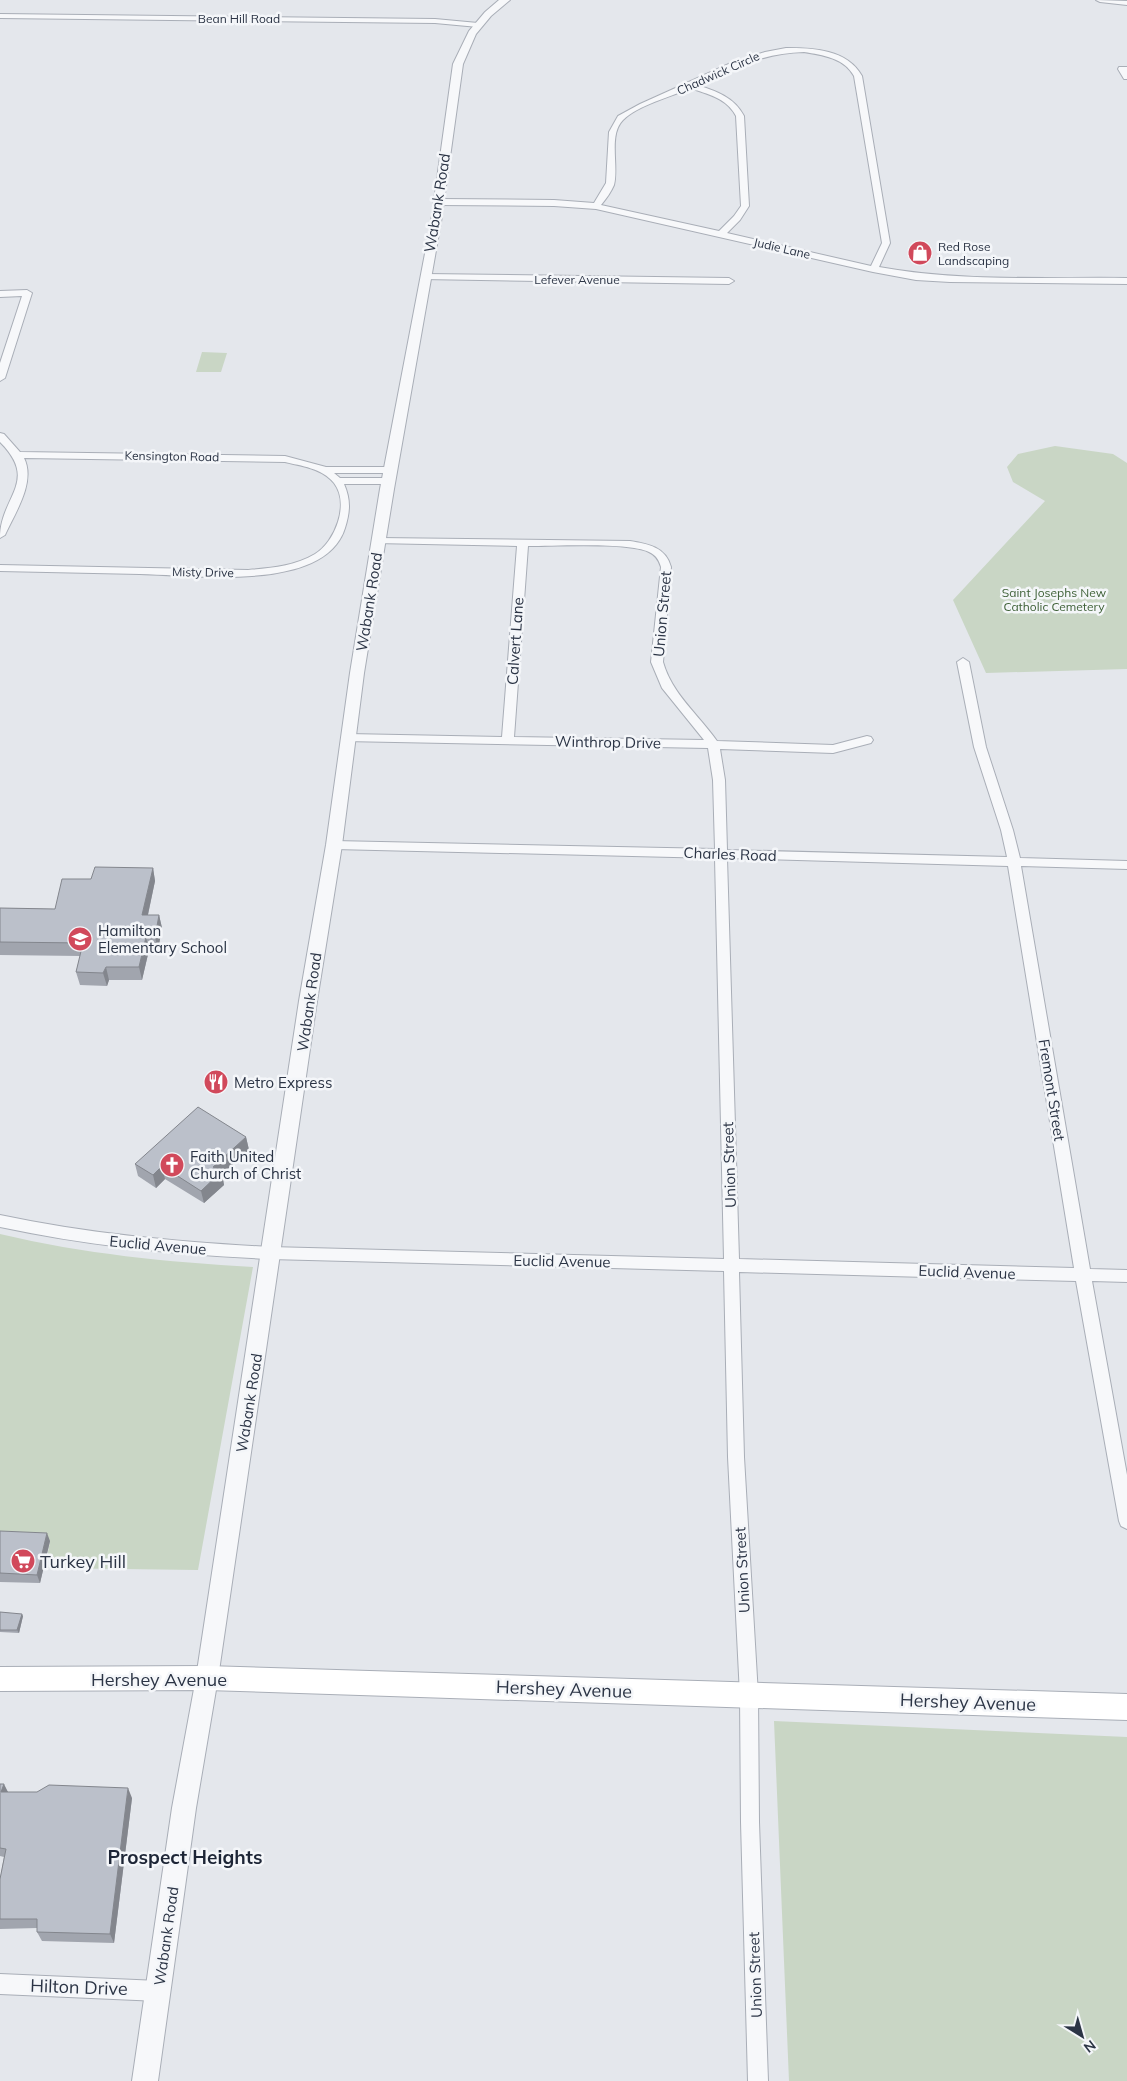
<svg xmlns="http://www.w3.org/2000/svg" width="1127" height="2081" viewBox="0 0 1127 2081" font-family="Mulish,sans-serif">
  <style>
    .green { fill: #c9d6c5 }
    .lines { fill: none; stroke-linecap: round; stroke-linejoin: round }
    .minor-casing { stroke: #a9aeb7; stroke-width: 2 }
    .tertiary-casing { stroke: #a9aeb7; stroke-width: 2 }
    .secondary-casing { stroke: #a9aeb7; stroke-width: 2 }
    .minor { fill: #f7f8fa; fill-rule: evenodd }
    .tertiary { fill: #f7f8fa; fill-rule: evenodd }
    .secondary { fill: #fff; fill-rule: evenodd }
    .wall { fill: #a1a5ae }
    .shaded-wall { fill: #83868d }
    .building { fill: #bbc0ca; stroke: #83868d }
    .labels { text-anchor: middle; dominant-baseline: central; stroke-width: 5; stroke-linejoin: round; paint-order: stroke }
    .far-street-label { font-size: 12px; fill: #2b3445; stroke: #f4f6f9 }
    .far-poi-label { font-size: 12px; fill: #2b3445; stroke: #f4f6f9; text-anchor: start }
    .far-park-label { font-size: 12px; fill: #3f6138; stroke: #f4f6f9 }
    .street-label { font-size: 15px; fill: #2b3445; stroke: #f4f6f9 }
    .poi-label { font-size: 15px; fill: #2b3445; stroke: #f4f6f9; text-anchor: start }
    .near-poi-label { font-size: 18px; fill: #2b3445; stroke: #f4f6f9; text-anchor: start }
    .near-street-label { font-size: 18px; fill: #2b3445; stroke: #f4f6f9 }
    .near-neighbourhood-label { font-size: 19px; font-weight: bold; fill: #1d2536; stroke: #f4f6f9 }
  </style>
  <rect width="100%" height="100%" fill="#e4e7ec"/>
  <path class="green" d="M 202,352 L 227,353 L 221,372 L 196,372 Z
    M 1055,446 L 1113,454 L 1127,463 L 1127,669 L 986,673 L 953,600 L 1045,501 L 1013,482 L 1007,467 L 1018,454 Z
    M 0,1234 C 84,1254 167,1262 253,1267 L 198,1570 L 45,1568 L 50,1541 L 0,1539 Z
    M 774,1721 L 1127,1737 L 1127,2081 L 789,2081 Z"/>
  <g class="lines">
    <defs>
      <path id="minor" d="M 1096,0 L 1127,1 L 1127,5 L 1100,2 Z
        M 0,14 L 435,19 L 478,23 L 482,25 L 478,27 L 435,23 L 0,18 Z
        M 786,48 C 813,48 847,49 862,76 L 890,243 L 879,267 C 960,282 1045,277 1127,278 L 1127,284 L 950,282 L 916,280 L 873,272 L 596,209 L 554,206 L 439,205 L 435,202 L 439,199 L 554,200 L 594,203 L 606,183 L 609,132 L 618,116 L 640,104 L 731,63 L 765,52 ZM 804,52 C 823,55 844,58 854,76 L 882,243 L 871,266 L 727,233 L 740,220 L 749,206 L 744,116 C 734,97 716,91 697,85 C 732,68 764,53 804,52 ZM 690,88 C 707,94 727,98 736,116 L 741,206 L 734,216 L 719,231 L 601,205 C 606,199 611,192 614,185 C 619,166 608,135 623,120 C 638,105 671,97 690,88 Z
        M 1119,67 L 1127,67 L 1127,79 L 1124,79 L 1118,69 Z
        M 425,274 L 729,278 L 734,281 L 729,284 L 422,279 L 422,275 Z
        M 27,290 L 32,293 L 5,378 L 0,381 L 0,363 L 22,296 L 0,297 L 0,291 Z
        M 0,433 L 4,434 L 20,452 L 285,456 L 326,467 L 391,467 L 396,470 L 391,473 L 334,473 L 340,478 L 389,478 L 394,481 L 389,484 L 344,484 C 351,500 350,512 345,528 C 325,593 194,575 140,574 C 94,573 47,572 0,571 L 0,565 L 248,570 C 271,568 295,566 315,554 C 335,542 350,504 334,483 C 322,468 301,466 285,462 L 24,458 C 36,482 15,513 5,535 L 0,538 C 0,496 40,482 0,442 Z
        M 379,538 L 630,541 C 648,544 666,547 671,567 L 663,662 C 672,694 698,714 717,741 L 833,745 L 867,736 L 871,737 L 873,740 L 871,743 L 833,753 L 720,749 L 725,780 L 727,850 L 1007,857 L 1001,830 L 974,747 L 957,662 L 963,658 L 969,662 L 986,747 L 1013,830 L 1020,858 L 1127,861 L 1127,869 L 1021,866 L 1090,1269 L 1127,1270 L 1127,1282 L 1092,1281 L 1127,1475 L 1127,1529 L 1121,1526 L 1119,1521 L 1076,1281 L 739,1272 L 744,1457 L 758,1695 L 759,1822 L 768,2081 L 748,2081 L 741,1822 L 740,1695 L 728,1457 L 724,1271 L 270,1259 C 179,1255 89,1246 0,1227 L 0,1215 C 89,1234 179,1242 270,1247 L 724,1259 L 715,858 L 334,849 L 328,845 L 334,841 L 715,849 L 713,780 L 708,748 L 344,741 L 342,738 L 348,734 L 502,737 L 517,546 L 375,543 L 374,541 ZM 528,546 C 555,546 629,542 649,552 C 656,555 659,560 661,567 L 651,662 L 662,688 L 704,740 L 514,737 ZM 727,858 L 1008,866 L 1074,1268 L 739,1259 Z
        M 0,1974 L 159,1981 L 166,1984 L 169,1991 L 166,1998 L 159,2001 L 0,1994 Z"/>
      <path id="tertiary" d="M 499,0 L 510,0 L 491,16 L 476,34 L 463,64 L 441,222 L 394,489 L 364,673 L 342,845 L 317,1001 L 218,1678 L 196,1808 L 158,2081 L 132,2081 L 172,1808 L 196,1678 L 299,1001 L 326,845 L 350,673 L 380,489 L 431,222 L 453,64 L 469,31 L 485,12 Z"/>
      <path id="secondary" d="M 207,1666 L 1127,1694 L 1127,1720 L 207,1690 L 0,1691 L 0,1667 Z"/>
    </defs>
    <use href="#minor" class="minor-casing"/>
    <use href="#tertiary" class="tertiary-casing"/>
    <use href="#secondary" class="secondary-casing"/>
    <use href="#minor" class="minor"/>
    <use href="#tertiary" class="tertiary"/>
    <use href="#secondary" class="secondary"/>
  </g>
  <path class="wall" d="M 153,868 L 155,881 L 148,915 L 159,915 L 162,928 L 158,950 L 149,950 L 142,980 L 109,980 L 107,986 L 80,985 L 76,972 L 80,956 L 0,955 L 0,908 L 55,909 L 91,879 Z
    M 246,1137 L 249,1150 L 222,1174 L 224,1185 L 204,1203 L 165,1179 L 156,1188 L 138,1176 L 135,1164 Z
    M 0,1531 L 50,1541 L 40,1583 L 0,1582 Z
    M 0,1612 L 23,1616 L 19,1633 L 0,1632 Z
    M 0,1784 L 8,1792 L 132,1798 L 114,1943 L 42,1941 L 37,1932 L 37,1928 L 0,1929 L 0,1879 L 4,1857 L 0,1856 Z"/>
  <path class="shaded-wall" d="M 153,868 L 155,881 L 145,928 L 142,915 Z
    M 159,915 L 162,928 L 158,950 L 155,937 Z
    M 146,937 L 149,950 L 142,980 L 139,967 Z
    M 106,967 L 109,980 L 107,986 L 103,973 Z
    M 246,1137 L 249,1150 L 222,1174 L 224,1185 L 204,1203 L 201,1191 L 213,1167 Z
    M 162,1166 L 165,1179 L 156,1188 L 153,1175 Z
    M 47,1533 L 50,1541 L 40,1583 L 37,1575 Z
    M 22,1614 L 23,1616 L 19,1633 L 17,1630 Z
    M 4,1784 L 9,1794 L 1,1792 Z
    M 128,1788 L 132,1798 L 114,1943 L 110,1934 Z"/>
  <path class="building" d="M 95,867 L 153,868 L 142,915 L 159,915 L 155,937 L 146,937 L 139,967 L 106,967 L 103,973 L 76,972 L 83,943 L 0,942 L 0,908 L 55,909 L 62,879 L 91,879 Z
    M 198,1107 L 246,1137 L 213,1167 L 221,1172 L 201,1191 L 162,1166 L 153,1175 L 135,1164 Z
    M 0,1531 L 47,1533 L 37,1575 L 0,1573 Z
    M 0,1612 L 22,1614 L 17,1630 L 0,1630 Z
    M 0,1784 L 4,1784 L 1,1792 L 37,1792 L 49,1785 L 128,1788 L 110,1934 L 37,1932 L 37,1919 L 0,1919 L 0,1879 L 6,1849 L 0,1848 Z"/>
  <defs>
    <symbol id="shop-disc" viewBox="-11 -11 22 22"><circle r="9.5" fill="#d1495b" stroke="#f4f6f9"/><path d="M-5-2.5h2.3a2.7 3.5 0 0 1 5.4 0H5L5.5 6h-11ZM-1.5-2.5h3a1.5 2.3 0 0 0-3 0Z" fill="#fff"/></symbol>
    <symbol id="school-disc" viewBox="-11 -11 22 22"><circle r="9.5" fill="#d1495b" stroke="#f4f6f9"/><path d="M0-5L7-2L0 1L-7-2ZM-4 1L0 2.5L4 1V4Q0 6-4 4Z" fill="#fff"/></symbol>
    <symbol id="restaurant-disc" viewBox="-11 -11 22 22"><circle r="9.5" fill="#d1495b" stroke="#f4f6f9"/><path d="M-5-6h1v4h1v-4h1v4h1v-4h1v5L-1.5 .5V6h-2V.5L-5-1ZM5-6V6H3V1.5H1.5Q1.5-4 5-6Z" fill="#fff"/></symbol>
    <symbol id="church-disc" viewBox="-11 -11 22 22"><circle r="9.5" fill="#d1495b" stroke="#f4f6f9"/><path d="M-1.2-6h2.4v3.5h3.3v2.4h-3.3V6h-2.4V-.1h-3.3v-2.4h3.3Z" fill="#fff"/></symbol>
    <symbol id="supermarket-disc" viewBox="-11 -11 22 22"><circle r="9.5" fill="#d1495b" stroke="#f4f6f9"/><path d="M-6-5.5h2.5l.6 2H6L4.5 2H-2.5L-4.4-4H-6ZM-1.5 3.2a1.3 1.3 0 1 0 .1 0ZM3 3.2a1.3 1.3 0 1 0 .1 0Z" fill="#fff"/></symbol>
  </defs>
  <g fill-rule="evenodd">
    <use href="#shop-disc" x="906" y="239" width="28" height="28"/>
    <use href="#school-disc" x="66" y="925" width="28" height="28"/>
    <use href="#restaurant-disc" x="202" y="1068" width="28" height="28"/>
    <use href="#church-disc" x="158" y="1151" width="28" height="28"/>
    <use href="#supermarket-disc" x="9" y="1547" width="28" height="28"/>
  </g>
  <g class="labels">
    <g class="far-street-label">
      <text x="239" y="18">Bean Hill Road</text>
      <text transform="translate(718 73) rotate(-24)">Chadwick Circle</text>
      <text transform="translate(782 248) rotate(13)">Judie Lane</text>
      <text x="577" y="279">Lefever Avenue</text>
      <text transform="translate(172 456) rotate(1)">Kensington Road</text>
      <text transform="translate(203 572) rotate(1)">Misty Drive</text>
    </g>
    <g class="far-poi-label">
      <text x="938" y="246">Red Rose<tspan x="938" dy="14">Landscaping</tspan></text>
    </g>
    <g class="far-park-label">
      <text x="1054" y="592">Saint Josephs New<tspan x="1054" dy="14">Catholic Cemetery</tspan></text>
    </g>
    <g class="street-label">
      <text transform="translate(437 203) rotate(-81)">Wabank Road</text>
      <text transform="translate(369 602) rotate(-81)">Wabank Road</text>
      <text transform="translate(662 614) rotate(-85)">Union Street</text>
      <text transform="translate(515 641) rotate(-86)">Calvert Lane</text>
      <text transform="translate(608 742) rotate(1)">Winthrop Drive</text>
      <text transform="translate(730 854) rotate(2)">Charles Road</text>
      <text transform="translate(309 1002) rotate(-82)">Wabank Road</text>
      <text transform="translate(1052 1090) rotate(81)">Fremont Street</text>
      <text transform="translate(729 1165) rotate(-92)">Union Street</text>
      <text transform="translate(158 1245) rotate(5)">Euclid Avenue</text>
      <text transform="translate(562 1261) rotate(1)">Euclid Avenue</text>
      <text transform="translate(967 1272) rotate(2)">Euclid Avenue</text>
      <text transform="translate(249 1403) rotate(-81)">Wabank Road</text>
      <text transform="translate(742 1570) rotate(-93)">Union Street</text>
      <text transform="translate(166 1936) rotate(-82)">Wabank Road</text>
      <text transform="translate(755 1975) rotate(-92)">Union Street</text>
    </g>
    <g class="poi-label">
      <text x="98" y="930">Hamilton<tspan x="98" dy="17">Elementary School</tspan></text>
      <text x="234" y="1082">Metro Express</text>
      <text x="190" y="1156">Faith United<tspan x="190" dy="17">Church of Christ</tspan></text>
    </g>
    <g class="near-poi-label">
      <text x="40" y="1561">Turkey Hill</text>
    </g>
    <g class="near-street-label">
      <text x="159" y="1679">Hershey Avenue</text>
      <text transform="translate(564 1689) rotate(2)">Hershey Avenue</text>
      <text transform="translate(968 1702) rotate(2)">Hershey Avenue</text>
      <text transform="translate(79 1987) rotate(2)">Hilton Drive</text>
    </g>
    <g class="near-neighbourhood-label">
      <text x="185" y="1857">Prospect Heights</text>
    </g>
  </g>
  <g transform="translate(1082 2036) rotate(143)" stroke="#f4f6f9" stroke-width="4" paint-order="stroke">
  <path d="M0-4L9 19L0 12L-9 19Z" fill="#2b3445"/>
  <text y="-8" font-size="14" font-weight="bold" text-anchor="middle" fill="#2b3445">N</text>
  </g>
</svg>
